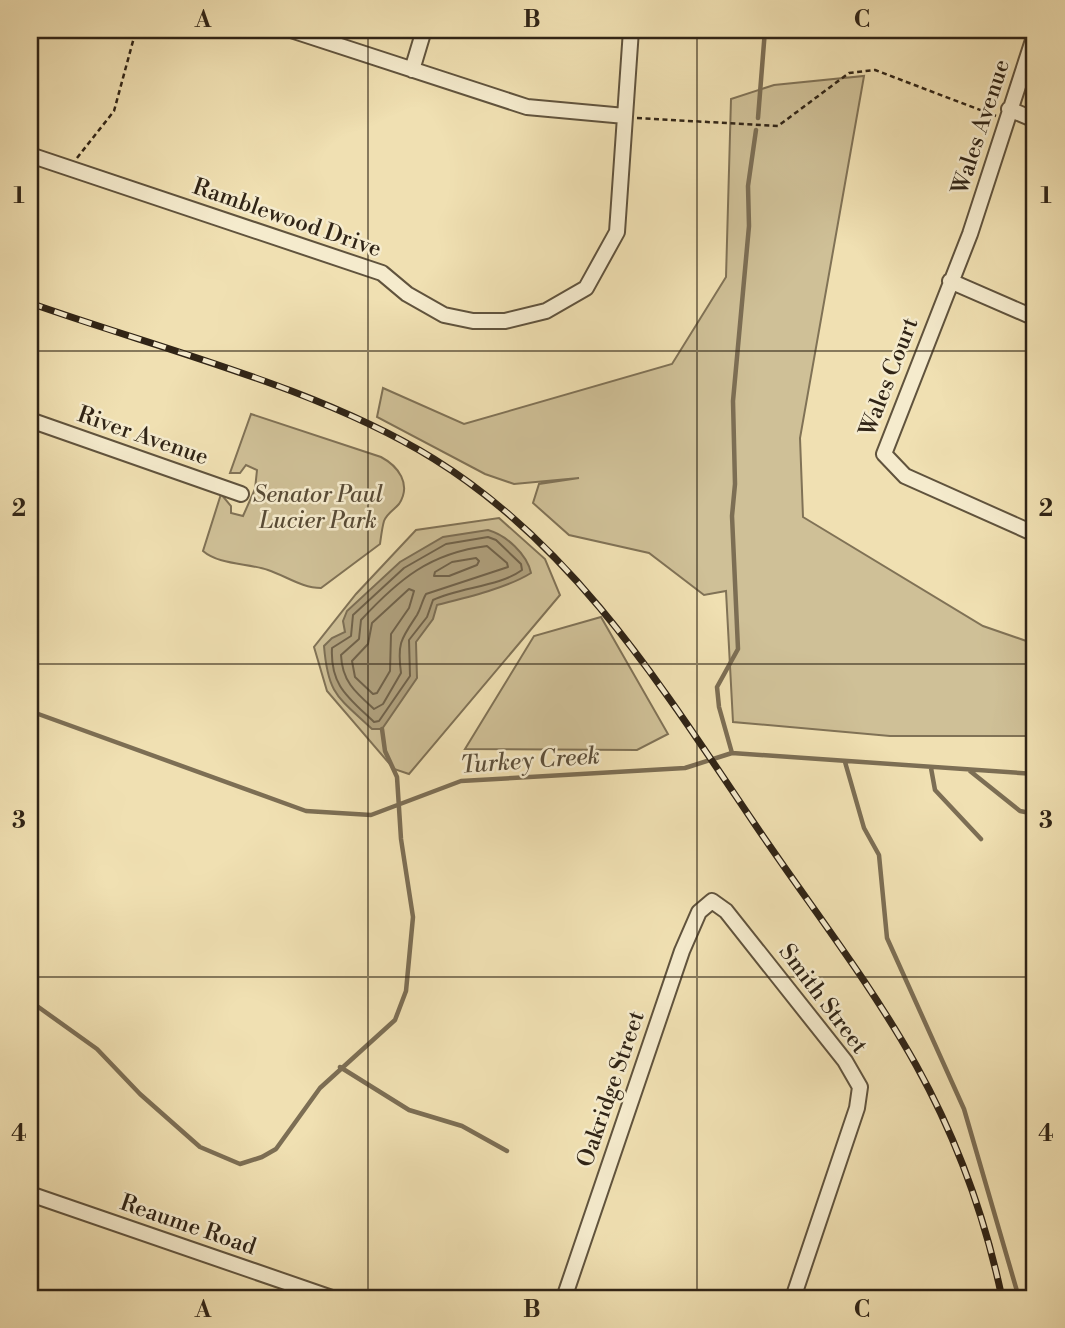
<svg xmlns="http://www.w3.org/2000/svg" width="1065" height="1328" viewBox="0 0 1065 1328" font-family="'Libre Bodoni',serif">
  <style>
    .green { fill: #cfc097; stroke: #807256; stroke-width: 2 }
    .water { fill: #afa07d; stroke: #7c6e54; stroke-width: 2 }
    .lines { fill: none; stroke-linecap: round; stroke-linejoin: round }
    .shore { stroke: #70624a; stroke-width: 2 }
    .stream { stroke: #7c6e54; stroke-width: 4.5 }
    .minor-casing { stroke: #60533d; stroke-width: 18 }
    .path { stroke: #302416; stroke-width: 2.5; stroke-dasharray: 5 3.5; stroke-linecap: butt }
    .minor { stroke: #f5ebcd; stroke-width: 14 }
    .rail-casing { stroke: #302416; stroke-width: 7 }
    .rail { stroke: #f5ebcd; stroke-width: 4.5; stroke-dasharray: 13; stroke-linecap: butt }
    .grid { fill: none; stroke: #302416; stroke-width: 2; stroke-opacity: 0.55 }
    .labels { text-anchor: middle; dominant-baseline: central; stroke-width: 5; stroke-linejoin: round; paint-order: stroke }
    .street-label { font-size: 23px; fill: #302416; stroke: #f5ebcd }
    .park-label { font-size: 23px; font-style: italic; fill: #584b36; stroke: #f5ebcd }
    .water-label { font-size: 24px; font-style: italic; fill: #5c4f3a; stroke: #f5ebcd }
    .neatline { fill: none; stroke: #302416; stroke-width: 2.5 }
    .grid-label { font-size: 23px; text-anchor: middle; font-weight: bold; fill: #302416 }
  </style>
  <rect width="100%" height="100%" fill="#f0e0b2"/>
  <filter id="stains"><feTurbulence type="fractalNoise" baseFrequency=".00286" numOctaves="4"/><feColorMatrix values="0 0 0 0 .2 0 0 0 0 .09 0 0 0 0 .02 0 0 0 .5 -.17"/></filter>
  <radialGradient id="worn" r=".72"><stop offset=".6" stop-color="#630" stop-opacity="0"/><stop offset="1" stop-color="#630" stop-opacity=".3"/></radialGradient>
  <path class="green" d="M 864,76 L 800,438 L 803,517 L 983,626 L 1035,644 L 1035,736 L 890,736 L 733,722 L 726,591 L 704,595 L 649,553 L 569,535 L 533,503 L 539,484 L 579,478 L 514,484 L 485,474 L 377,417 L 383,388 L 464,424 L 672,364 L 726,277 L 731,99 L 774,85 Z
    M 251,414 L 381,457 C 398,466 412,484 399,504 C 394,510 387,513 384,521 C 382,528 381,537 380,544 L 321,588 C 302,588 286,576 268,570 C 248,563 219,565 203,551 L 221,494 L 231,506 L 231,513 L 243,516 L 255,489 L 257,470 L 246,465 L 240,473 L 230,473 Z
    M 499,518 L 545,559 L 560,595 L 409,774 L 394,769 L 327,691 L 314,647 L 356,594 L 416,530 Z
    M 601,617 L 668,734 L 637,750 L 465,749 L 534,636 Z"/>
  <path class="water" d="M 488,530 C 506,535 527,554 531,573 C 507,588 465,598 437,605 L 433,619 L 416,642 L 417,678 L 382,729 L 372,729 C 338,697 328,695 324,646 L 332,638 L 345,632 L 343,621 L 347,611 L 400,562 L 443,537 Z"/>
  <g class="lines">
    <path class="shore" d="M 488,537 L 496,540 L 521,564 L 522,570 C 499,587 459,587 433,600 L 427,617 L 409,640 L 410,676 L 379,721 L 374,722 C 349,698 330,686 332,648 L 351,636 L 353,615 L 404,568 L 446,544 Z
      M 487,546 L 507,563 L 508,567 L 426,594 C 422,601 421,608 417,615 C 401,639 397,643 401,673 L 383,704 L 374,709 C 355,692 342,681 341,655 L 359,639 L 361,620 C 399,579 430,553 487,546 Z
      M 476,558 L 479,561 L 477,565 L 449,576 L 434,576 L 435,572 L 452,562 Z
      M 409,589 L 414,591 L 409,608 L 391,634 L 390,671 L 377,693 L 373,694 L 355,677 L 352,661 L 368,644 L 372,623 Z"/>
    <path class="stream" d="M 758,118 L 765,30
      M 30,711 L 306,811 L 371,815 L 461,781 L 685,768 L 732,753 L 1035,774
      M 732,753 L 719,707 L 717,687 L 738,649 L 732,516 L 735,484 L 733,401 L 749,226 L 748,186 L 756,130
      M 845,762 L 864,828 L 879,855 L 887,938 L 964,1109 L 1019,1298
      M 931,768 L 935,790 L 981,839
      M 970,771 L 1020,811 L 1035,814
      M 30,1001 L 97,1049 L 140,1094 L 200,1147 L 240,1164 L 262,1157 L 276,1149 L 320,1088 L 395,1020 L 406,991 L 413,917 L 401,839 L 397,777 L 385,751 L 382,729
      M 340,1067 L 409,1110 L 462,1126 L 507,1151"/>
    <defs>
      <path id="minor" d="M 291,30 L 527,107 L 625,116
        M 1035,34 L 970,234 L 884,454 L 905,476 L 1035,534
        M 412,70 L 424,30
        M 1009,109 L 1035,120
        M 30,155 L 382,273 L 407,294 L 444,315 L 473,321 L 505,321 L 546,311 L 586,288 L 617,232 L 631,30
        M 950,281 L 1035,318
        M 30,420 L 241,494
        M 30,1194 L 332,1298
        M 564,1298 L 682,951 L 699,912 L 712,901 L 726,911 L 845,1061 L 860,1087 L 857,1108 L 793,1298"/>
    </defs>
    <use href="#minor" class="minor-casing"/>
    <path class="path" d="M 637,118 L 778,126 L 849,73 L 875,70 L 996,116
      M 77,158 L 114,111 L 136,30"/>
    <use href="#minor" class="minor"/>
    <defs>
      <path id="rail" d="M 30,303 C 160,349 317,387 434,459 C 574,546 662,687 752,820 C 807,902 868,979 916,1065 C 956,1137 985,1217 1002,1298"/>
    </defs>
    <use href="#rail" class="rail-casing"/>
    <use href="#rail" class="rail"/>
  </g>
  <path class="grid" d="M 368,30 L 368,1298M 697,30 L 697,1298M 30,351 L 1035,351M 30,664 L 1035,664M 30,977 L 1035,977"/>
  <g class="labels">
    <g class="street-label">
      <text transform="translate(981 127) rotate(-72)">Wales Avenue</text>
      <text transform="translate(287 218) rotate(19)">Ramblewood Drive</text>
      <text transform="translate(889 377) rotate(-69)">Wales Court</text>
      <text transform="translate(143 436) rotate(19)">River Avenue</text>
      <text transform="translate(823 999) rotate(53)">Smith Street</text>
      <text transform="translate(611 1089) rotate(-71)">Oakridge Street</text>
      <text transform="translate(188 1225) rotate(19)">Reaume Road</text>
    </g>
    <g class="park-label">
      <text x="318" y="495">Senator Paul<tspan x="318" dy="26">Lucier Park</tspan></text>
    </g>
    <g class="water-label">
      <text transform="translate(530 761) rotate(-4)">Turkey Creek</text>
    </g>
  </g>
  <rect width="1065" height="1328" fill="none" stroke="#f0e0b2" stroke-width="77"/>
  <rect x="38" y="38" width="988" height="1252" class="neatline"/>
  <g class="grid-label">
    <text x="203" y="27">A</text>
    <text x="532" y="27">B</text>
    <text x="862" y="27">C</text>
    <text x="19" y="203">1</text>
    <text x="1046" y="203">1</text>
    <text x="19" y="516">2</text>
    <text x="1046" y="516">2</text>
    <text x="19" y="828">3</text>
    <text x="1046" y="828">3</text>
    <text x="19" y="1141">4</text>
    <text x="1046" y="1141">4</text>
    <text x="203" y="1317">A</text>
    <text x="532" y="1317">B</text>
    <text x="862" y="1317">C</text>
  </g>
  <rect width="100%" height="100%" filter="url(#stains)"/>
  <rect width="100%" height="100%" fill="url(#worn)"/>
</svg>
